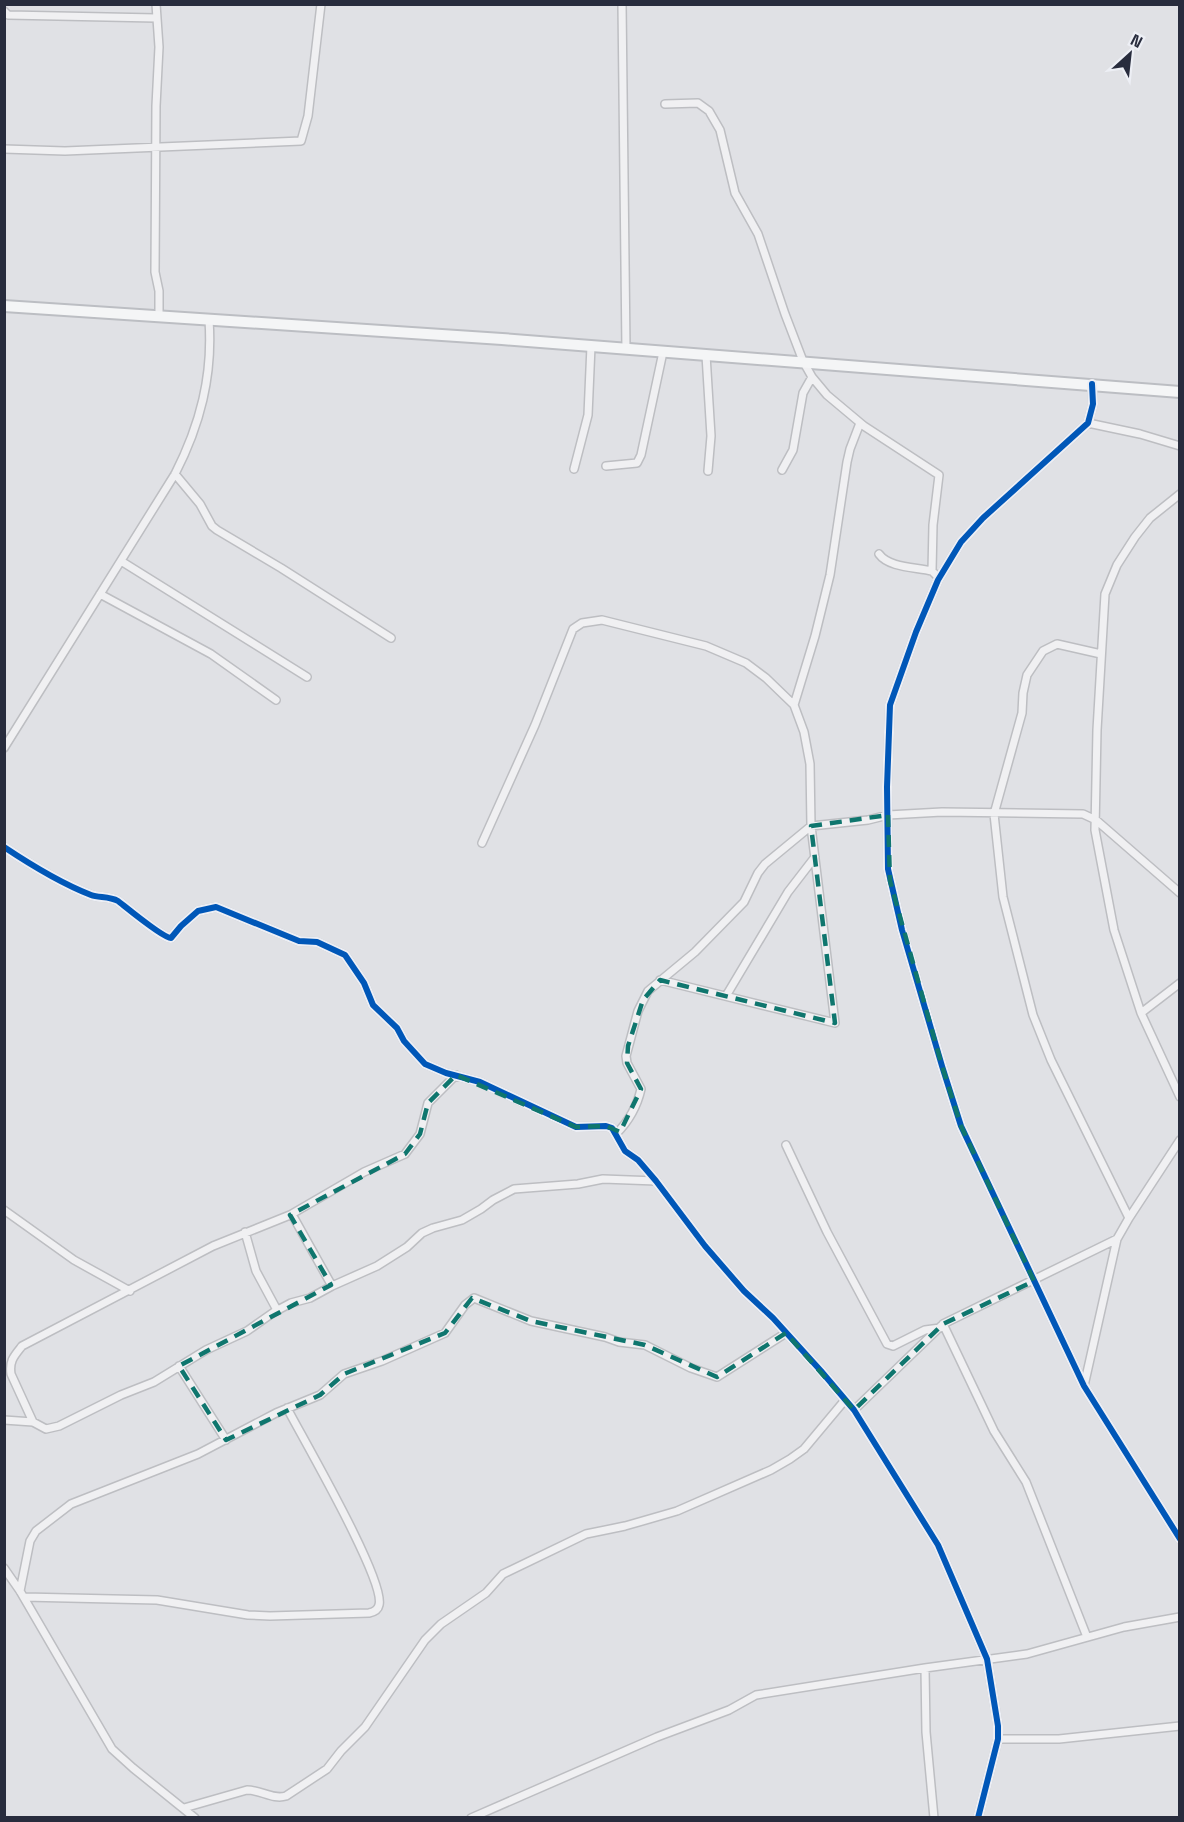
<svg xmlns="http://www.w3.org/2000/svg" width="1184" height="1822" viewBox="0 0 1184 1822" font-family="'Space Grotesk',sans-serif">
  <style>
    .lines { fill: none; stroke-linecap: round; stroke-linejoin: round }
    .minor-casing { stroke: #bdbec2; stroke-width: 10 }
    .primary-casing { stroke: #bcbec3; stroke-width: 14 }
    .minor { stroke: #f0f0f2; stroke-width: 7 }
    .primary { stroke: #f4f5f6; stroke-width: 10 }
    .cycleway-casing { stroke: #edeff5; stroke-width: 10 }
    .cycleway { stroke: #0057b8; stroke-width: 6 }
    .marked { fill: none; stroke: #0f766e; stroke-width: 4.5; stroke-dasharray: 12 8; stroke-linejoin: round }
  </style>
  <rect width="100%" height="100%" fill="#e0e1e5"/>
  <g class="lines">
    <defs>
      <path id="minor" d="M 156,4 L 159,47 L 156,106 L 155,272 L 159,291 L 159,315
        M 622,4 L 626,349
        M 4,11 L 8,15 L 156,18
        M 665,104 L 698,103 L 709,111 L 720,130 L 735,193 L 758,234 L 785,314 L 803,361 L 812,377 L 827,395 L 864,426 L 939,475 L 933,525 L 932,571 L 939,578
        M 4,149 L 65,151 L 301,141 L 308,116 L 321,4
        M 706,355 L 711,436 L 708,471
        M 1092,384 L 1093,404 L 1088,423 L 983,518 L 961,542 L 938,580 L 916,632 L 890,705 L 887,787 L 888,869 L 902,930 L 942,1066 L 961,1126 L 1084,1386 L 1180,1539
        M 1088,423 L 1140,434 L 1180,446
        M 606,466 L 637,463 L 641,455 L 663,352
        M 574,469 L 588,415 L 591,346
        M 782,470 L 793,450 L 803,393 L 812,377
        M 175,474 L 200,504 L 212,526 L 217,530 L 281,568 L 391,638
        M 1180,494 L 1150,518 L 1135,537 L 1117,565 L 1105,594 L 1097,730 L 1095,830 L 1114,930 L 1141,1013 L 1180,1097
        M 879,554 C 889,568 916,567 932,571
        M 121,561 L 307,677
        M 100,594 L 211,654 L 276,700
        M 1101,654 L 1057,644 L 1043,651 L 1027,675 L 1023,693 L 1022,713 L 994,814 L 1003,897 L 1033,1015 L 1051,1060 L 1129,1218 L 1180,1140
        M 794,705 L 815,636 L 830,575 L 847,462 L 850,449 L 860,423
        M 4,748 L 175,474 C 200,425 213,376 209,320
        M 482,843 L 535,725 L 573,629 L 582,623 L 602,620 L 706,646 L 746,663 L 766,678 L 794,705 L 804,732 L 810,764 L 811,826 L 835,1023 L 660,980
        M 4,847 C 31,865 60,883 91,895 C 99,898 109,896 118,901 C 127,908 163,938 171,938 L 181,926 L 198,911 L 216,907 L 299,941 L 317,942 L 345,955 L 364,983 L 373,1005 L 397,1028 L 404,1041 L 425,1064 L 446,1073 L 480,1082 L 576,1127 L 606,1126 L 612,1128 L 625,1151 L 638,1160 L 656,1181 L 705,1246 L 744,1291 L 773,1318 L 821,1371 L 854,1410 L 938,1545 L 987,1659 L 998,1726 L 998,1739 L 978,1818
        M 726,996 L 788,892 L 815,857
        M 1141,1013 L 1180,983
        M 616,1134 C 628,1122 637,1107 641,1089 L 627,1063 L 626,1056 L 638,1011 L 648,991 L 695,952 L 744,902 L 758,873 L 765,864 L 811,826 L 868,820 L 888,815 L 942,812 L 1083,814 L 1096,820 L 1180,893
        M 786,1145 L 827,1232 L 887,1344 L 893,1346 L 925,1330 L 940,1328
        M 4,1210 L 74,1260 L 130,1291
        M 290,1215 L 294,1218 L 332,1286
        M 245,1232 L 256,1271 L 277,1310
        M 179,1366 L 226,1440
        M 1084,1386 L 1117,1239
        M 854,1410 L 941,1326
        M 4,1420 L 33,1422 L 46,1429 L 59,1426 L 121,1395 L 154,1382 L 206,1350 L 247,1331 L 274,1312 L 291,1303 L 310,1298 L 332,1286 L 377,1266 L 407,1247 L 422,1233 L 433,1228 L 462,1220 L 481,1209 L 493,1200 L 514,1189 L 578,1184 L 603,1179 L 656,1181
        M 33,1422 L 11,1374 C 9,1361 14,1356 22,1346 L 213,1246 L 290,1215 L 364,1172 L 405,1154 L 420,1134 L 428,1103 L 456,1075
        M 4,1568 L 20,1591 L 112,1749 L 133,1768 L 195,1818
        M 20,1591 L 30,1541 L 36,1531 L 71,1504 L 198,1454 L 276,1413 L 320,1395 L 344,1374 L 382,1361 L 445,1333 L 465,1305 L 474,1298 L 531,1321 L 605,1337 L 619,1342 L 645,1345 L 691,1368 L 717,1377 L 786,1333
        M 24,1597 L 157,1600 L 248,1615 L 270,1616 L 369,1613 C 374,1612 378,1610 379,1605 C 386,1581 302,1437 287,1408
        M 1087,1637 L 1026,1482 L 994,1431 L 943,1324 L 1117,1239 L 1129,1218
        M 925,1668 L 926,1732 L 934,1818
        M 998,1739 L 1059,1739 L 1180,1726
        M 184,1808 L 247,1790 C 261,1790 273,1800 286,1796 L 327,1769 L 341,1751 L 365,1727 L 425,1640 L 441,1624 L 486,1593 L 503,1574 L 586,1534 L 625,1526 L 677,1511 L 771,1470 L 790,1459 L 804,1449 L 845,1400
        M 471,1818 L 657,1737 L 729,1710 L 756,1695 L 925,1668 L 1027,1654 L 1124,1627 L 1180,1617"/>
      <path id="primary" d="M 4,306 L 502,339 L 1180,392"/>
    </defs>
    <use href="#minor" class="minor-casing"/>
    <use href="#primary" class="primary-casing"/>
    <use href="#minor" class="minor"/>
    <use href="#primary" class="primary"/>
    <defs>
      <path id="cycleway" d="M 1092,384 L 1093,404 L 1088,423 L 983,518 L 961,542 L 938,580 L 916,632 L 890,705 L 887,787 L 888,869 L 902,930 L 942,1066 L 961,1126 L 1084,1386 L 1180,1539
        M 4,847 C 31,865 60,883 91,895 C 99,898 109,896 118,901 C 127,908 163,938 171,938 L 181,926 L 198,911 L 216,907 L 299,941 L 317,942 L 345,955 L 364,983 L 373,1005 L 397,1028 L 404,1041 L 425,1064 L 446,1073 L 480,1082 L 576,1127 L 606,1126 L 612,1128 L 625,1151 L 638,1160 L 656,1181 L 705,1246 L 744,1291 L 773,1318 L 821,1371 L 854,1410 L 938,1545 L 987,1659 L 998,1726 L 998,1739 L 978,1818"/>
    </defs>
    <use href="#cycleway" class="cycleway-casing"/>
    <use href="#cycleway" class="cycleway"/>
  </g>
  <path class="marked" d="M 888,815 L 890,881 L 942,1066 L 961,1126 L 1034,1281 L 943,1324 L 854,1410 L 786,1333 L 717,1377 L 645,1345 L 531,1321 L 472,1298 L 445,1333 L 344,1374 L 320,1395 L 226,1440 L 179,1366 L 331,1285 L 290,1215 L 405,1154 L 420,1134 L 428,1103 L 456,1075 L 576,1127 L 606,1126 L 620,1132 L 641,1089 L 627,1063 L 628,1046 L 643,1000 L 660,980 L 835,1023 L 811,826 Z"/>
  <rect width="1184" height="1822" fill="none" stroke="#282c3d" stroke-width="12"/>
  <g transform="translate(1130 54) rotate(27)" stroke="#edeff5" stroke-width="4.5" paint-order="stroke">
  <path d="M0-4.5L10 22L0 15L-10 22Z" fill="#282c3d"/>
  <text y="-9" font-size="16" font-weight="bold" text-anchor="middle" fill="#282c3d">N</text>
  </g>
</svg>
